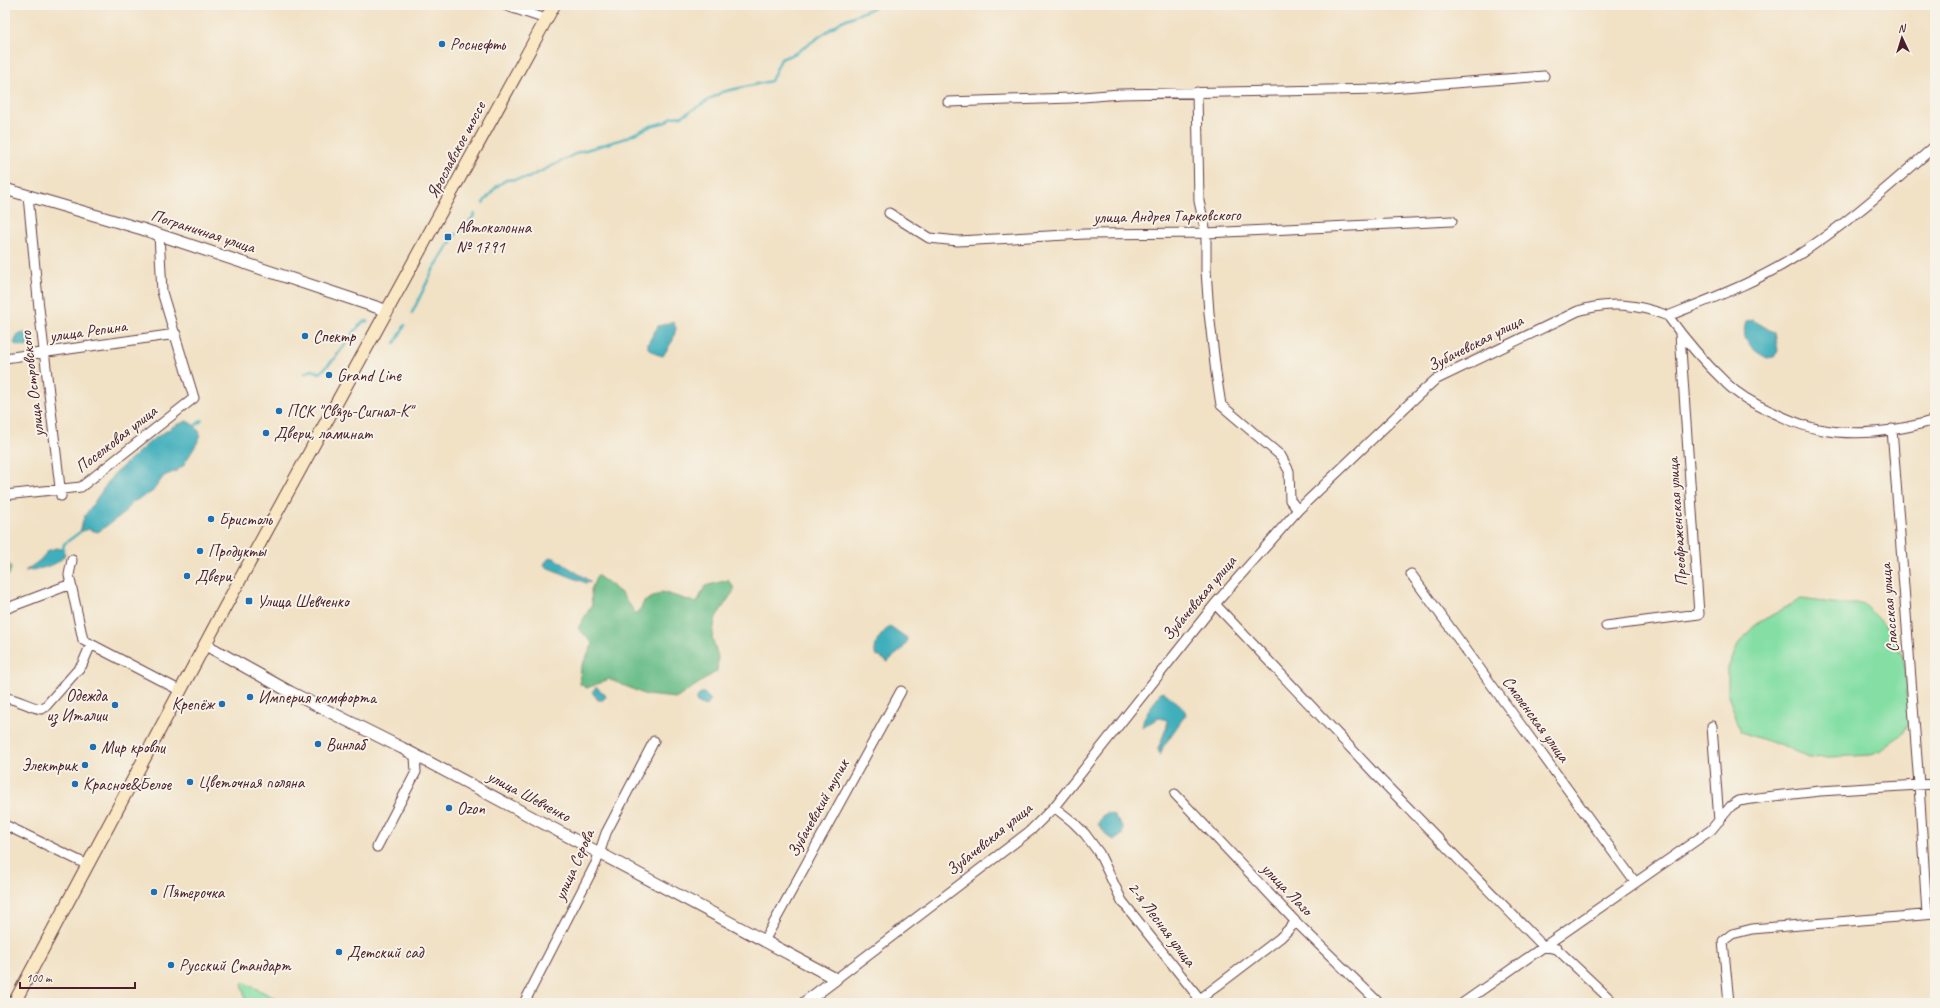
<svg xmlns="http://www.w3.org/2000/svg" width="1940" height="1008" viewBox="0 0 1940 1008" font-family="Caveat,sans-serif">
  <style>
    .green { fill: #85dfa5; stroke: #687f68 }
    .forest { fill: #6cbe8a; stroke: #5b6e5a }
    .water { fill: #40afbc; stroke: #456774 }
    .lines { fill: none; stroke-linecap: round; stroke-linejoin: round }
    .stream { stroke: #40afbc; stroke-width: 2.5 }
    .minor-casing { stroke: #633c42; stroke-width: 11 }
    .tertiary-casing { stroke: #633c42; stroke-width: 13 }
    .secondary-casing { stroke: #633c42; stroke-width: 14 }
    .minor { stroke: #fff; stroke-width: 9 }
    .tertiary { stroke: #fff; stroke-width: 11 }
    .secondary { stroke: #fae7c3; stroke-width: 12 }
    .poi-dot { fill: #1f6fb2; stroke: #f7f3e8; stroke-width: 1.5 }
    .labels { text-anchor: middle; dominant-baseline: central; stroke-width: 4; stroke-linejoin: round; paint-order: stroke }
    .poi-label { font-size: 17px; fill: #4a1f2b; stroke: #f7f3e8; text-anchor: start }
    .street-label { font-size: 17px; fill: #4a1f2b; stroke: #f7f3e8 }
  </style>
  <rect width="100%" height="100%" fill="#f7f3e8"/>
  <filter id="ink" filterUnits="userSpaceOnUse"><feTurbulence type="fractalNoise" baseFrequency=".025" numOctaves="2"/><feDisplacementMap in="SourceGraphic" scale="8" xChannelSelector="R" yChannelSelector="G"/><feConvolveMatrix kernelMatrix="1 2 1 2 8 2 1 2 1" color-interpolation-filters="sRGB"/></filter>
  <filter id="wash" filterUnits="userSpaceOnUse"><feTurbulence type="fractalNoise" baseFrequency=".012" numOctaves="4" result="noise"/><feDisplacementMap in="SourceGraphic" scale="16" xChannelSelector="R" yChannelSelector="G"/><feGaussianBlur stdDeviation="0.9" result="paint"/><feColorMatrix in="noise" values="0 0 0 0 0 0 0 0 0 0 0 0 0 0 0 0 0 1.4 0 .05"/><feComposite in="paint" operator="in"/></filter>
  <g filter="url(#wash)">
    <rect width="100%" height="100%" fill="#f1e1c5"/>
    <path class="green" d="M 1801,599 L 1840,604 L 1864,604 L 1885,625 L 1903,656 L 1910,720 L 1903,734 L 1888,744 L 1882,751 L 1871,755 L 1809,758 L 1790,749 L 1741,732 L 1728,695 L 1728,668 L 1738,644 L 1756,624 Z
      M 244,982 L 247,984 L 285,1003 L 247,1003 L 242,985 Z"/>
    <path class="forest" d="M 5,556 L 11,568 L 9,575 L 5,576 Z
      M 597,575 L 621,593 L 637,615 L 644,602 L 662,592 L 697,603 L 705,586 L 728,580 L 735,589 L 716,617 L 712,637 L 718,657 L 717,671 L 677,698 L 646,695 L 609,679 L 587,688 L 580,684 L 581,667 L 593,644 L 578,628 L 592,605 L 591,590 Z"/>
    <path class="water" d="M 1753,320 L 1775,333 L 1778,351 L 1774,357 L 1767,358 C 1751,349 1740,341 1746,321 Z
      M 673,322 L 676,328 L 673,340 L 663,356 L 656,354 L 648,348 L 648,343 L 658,326 Z
      M 26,333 L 34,335 L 33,343 L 25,347 L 16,345 L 14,343 L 18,334 Z
      M 187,421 L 195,426 L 200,433 L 199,440 L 183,466 L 176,471 L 164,476 L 152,492 L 131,503 L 124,513 L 98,532 L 88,529 L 80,532 L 84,517 L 113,475 L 152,440 L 174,426 Z
      M 57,548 L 62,549 L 65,554 C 59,567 38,569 25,571 L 39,561 L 49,550 Z
      M 550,557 L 554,558 L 591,582 L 586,583 L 546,567 L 544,564 Z
      M 890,626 L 907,638 C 906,651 895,653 888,662 L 875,654 C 874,642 881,634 890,626 Z
      M 596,687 L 605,694 L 606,697 L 603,700 L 598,700 L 592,692 Z
      M 1164,692 L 1183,707 L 1186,714 L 1163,747 L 1160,756 L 1158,749 L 1167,726 L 1167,720 L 1159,718 L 1142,727 L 1144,718 L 1160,693 Z
      M 701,693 L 704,693 L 711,700 L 705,706 L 697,702 L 696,699 Z
      M 1107,813 L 1113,815 L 1123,828 L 1122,835 L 1115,840 L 1108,837 L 1098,824 L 1102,816 Z"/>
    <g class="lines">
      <path class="stream" d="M 483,203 L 496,187 L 506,180 L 528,178 L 579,152 L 623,139 L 651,126 L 666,122 L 672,117 L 682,116 L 722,92 L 771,81 L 781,59 L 796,53 L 842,21 L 880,5
        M 412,313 L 433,270 L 455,235 L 464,229 L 475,214
        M 395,343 L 405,325
        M 305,373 L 312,370 L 320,373 L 334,359 L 359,326 L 363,322 L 368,321
        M 195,426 L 202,420
        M 63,550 L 64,544 L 80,532"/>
    </g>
  </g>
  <g filter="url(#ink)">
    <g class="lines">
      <defs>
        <path id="minor" d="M 504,5 L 546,19
          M 1197,92 L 1199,201 L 1206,233 L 1206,270 L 1209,313 L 1216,373 L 1221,405 L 1281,456 L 1289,471 L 1290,500 L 1298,510
          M 948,102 L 1071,98 L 1120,94 L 1378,89 L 1544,76
          M 28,196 L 38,299 L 61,496
          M 889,213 L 929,238 L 958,241 L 1085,234 L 1206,233 L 1452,221
          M 1668,316 C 1710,299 1754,283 1792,259 C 1844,227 1889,186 1935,146
          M 1668,316 C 1685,340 1705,363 1726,383 C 1739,396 1756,405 1772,412 C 1787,419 1802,426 1818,429 C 1856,437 1898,431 1935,420
          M 5,358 L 176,334
          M 1892,429 L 1919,785 L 1927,914
          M 5,495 L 81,487 L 194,398 L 162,292 L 159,234
          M 72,560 L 69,575 L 83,640 L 181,691
          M 1411,574 L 1635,882
          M 1215,604 L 1378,777 L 1543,946 L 1557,949 L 1614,1003
          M 5,609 L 71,584
          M 1606,626 L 1699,614 L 1680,334
          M 5,698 C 19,699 28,707 41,709 L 45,707 L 82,665 L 91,644
          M 1712,726 L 1719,821
          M 1175,794 L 1296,922 L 1379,1003
          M 1054,807 L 1073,822 L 1085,834 L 1099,853 L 1122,901 L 1203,1003
          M 5,825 L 88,865
          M 377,847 L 416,772 L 415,756
          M 764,941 L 901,691
          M 836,979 L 1030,831 L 1054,807 L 1215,604 L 1298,510 L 1414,399 L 1435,380 L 1578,311 C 1610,301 1638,304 1668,316
          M 1200,999 L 1280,938 L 1296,922
          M 524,1003 L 596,863 L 606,833 L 654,741
          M 1463,1003 L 1711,830 L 1731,806 L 1739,801 L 1765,797 L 1820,791 L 1935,784
          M 1729,1003 L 1723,941 L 1732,934 L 1752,929 L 1935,914"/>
        <path id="tertiary" d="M 5,189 L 142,229 L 388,311
          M 206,645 L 290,692 L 402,748 L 836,979 L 804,1003"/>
        <path id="secondary" d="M 14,1003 L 225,607 L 554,5"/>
      </defs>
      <use href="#minor" class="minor-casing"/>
      <use href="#tertiary" class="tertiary-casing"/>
      <use href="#secondary" class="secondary-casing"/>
      <use href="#minor" class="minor"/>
      <use href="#tertiary" class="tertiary"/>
      <use href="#secondary" class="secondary"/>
    </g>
  </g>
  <g class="poi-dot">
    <circle cx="442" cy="44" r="4"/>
    <rect x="444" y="233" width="8" height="8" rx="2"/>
    <circle cx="305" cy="336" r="4"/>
    <circle cx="329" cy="375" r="4"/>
    <circle cx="279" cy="411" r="4"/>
    <circle cx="266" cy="433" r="4"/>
    <circle cx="211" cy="519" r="4"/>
    <circle cx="200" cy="551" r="4"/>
    <circle cx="187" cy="576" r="4"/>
    <rect x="245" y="597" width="8" height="8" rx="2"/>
    <circle cx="250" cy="697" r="4"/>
    <circle cx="222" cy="704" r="4"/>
    <circle cx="115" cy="705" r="4"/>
    <circle cx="318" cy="744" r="4"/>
    <circle cx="93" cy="747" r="4"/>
    <circle cx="85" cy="765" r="4"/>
    <circle cx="190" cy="782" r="4"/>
    <circle cx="75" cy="784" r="4"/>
    <circle cx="449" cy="808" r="4"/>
    <circle cx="154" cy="892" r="4"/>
    <circle cx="339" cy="952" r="4"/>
    <circle cx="171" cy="965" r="4"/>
  </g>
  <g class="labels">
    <g class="poi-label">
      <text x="450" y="44">Роснефть</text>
      <text x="456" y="227">Автоколонна<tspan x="456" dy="20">№ 1791</tspan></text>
      <text x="313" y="336">Спектр</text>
      <text x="337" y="375">Grand Line</text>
      <text x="287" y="411">ПСК "Связь-Сигнал-К"</text>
      <text x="274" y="433">Двери, ламинат</text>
      <text x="219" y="519">Бристоль</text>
      <text x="208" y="551">Продукты</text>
      <text x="195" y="576">Двери</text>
      <text x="257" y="601">Улица Шевченко</text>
      <text x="107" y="695" text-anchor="end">Одежда<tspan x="107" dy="20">из Италии</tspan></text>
      <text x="258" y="697">Империя комфорта</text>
      <text x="214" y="704" text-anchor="end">Крепёж</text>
      <text x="326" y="744">Винлаб</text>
      <text x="101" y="747">Мир кровли</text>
      <text x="77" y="765" text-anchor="end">Электрик</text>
      <text x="198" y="782">Цветочная поляна</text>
      <text x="83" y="784">Красное&amp;Белое</text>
      <text x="457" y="808">Ozon</text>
      <text x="162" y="892">Пятерочка</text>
      <text x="347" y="952">Детский сад</text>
      <text x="179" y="965">Русский Стандарт</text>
    </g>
    <g class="street-label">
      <text transform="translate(456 150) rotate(-62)">Ярославское шоссе</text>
      <text transform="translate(1167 216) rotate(-1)">улица Андрея Тарковского</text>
      <text transform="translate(203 231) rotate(18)">Пограничная улица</text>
      <text transform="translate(88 331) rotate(-8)">улица Репина</text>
      <text transform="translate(1475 343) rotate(-27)">Зубачевская улица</text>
      <text transform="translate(32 384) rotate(-97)">улица Островского</text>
      <text transform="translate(116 439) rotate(-38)">Поселковая улица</text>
      <text transform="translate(1677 522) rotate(-94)">Преображенская улица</text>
      <text transform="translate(1199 598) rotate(-50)">Зубачевская улица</text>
      <text transform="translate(1889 608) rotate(-95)">Спасская улица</text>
      <text transform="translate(1536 719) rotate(54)">Смоленская улица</text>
      <text transform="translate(529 796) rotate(28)">улица Шевченко</text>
      <text transform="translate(818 808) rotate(-61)">Зубачевский тупик</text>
      <text transform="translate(989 839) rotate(-39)">Зубачевская улица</text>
      <text transform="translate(574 865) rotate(-66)">улица Серова</text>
      <text transform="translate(1287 889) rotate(46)">улица Лазо</text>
      <text transform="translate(1162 924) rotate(53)">2-я Лесная улица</text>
    </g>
  </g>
  <rect width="1940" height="1008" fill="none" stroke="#f7f3e8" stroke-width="20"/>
  <g transform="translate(1902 38) rotate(356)" stroke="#f7f3e8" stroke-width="3" paint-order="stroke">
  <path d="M0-3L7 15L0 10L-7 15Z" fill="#4a1f2b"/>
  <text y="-6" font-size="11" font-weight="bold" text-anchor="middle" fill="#4a1f2b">N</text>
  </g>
  <path d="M20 982v6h115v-6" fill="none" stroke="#4a1f2b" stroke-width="2"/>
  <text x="26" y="982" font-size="12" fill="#4a1f2b" stroke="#f7f3e8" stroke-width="3" paint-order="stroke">100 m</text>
</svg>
